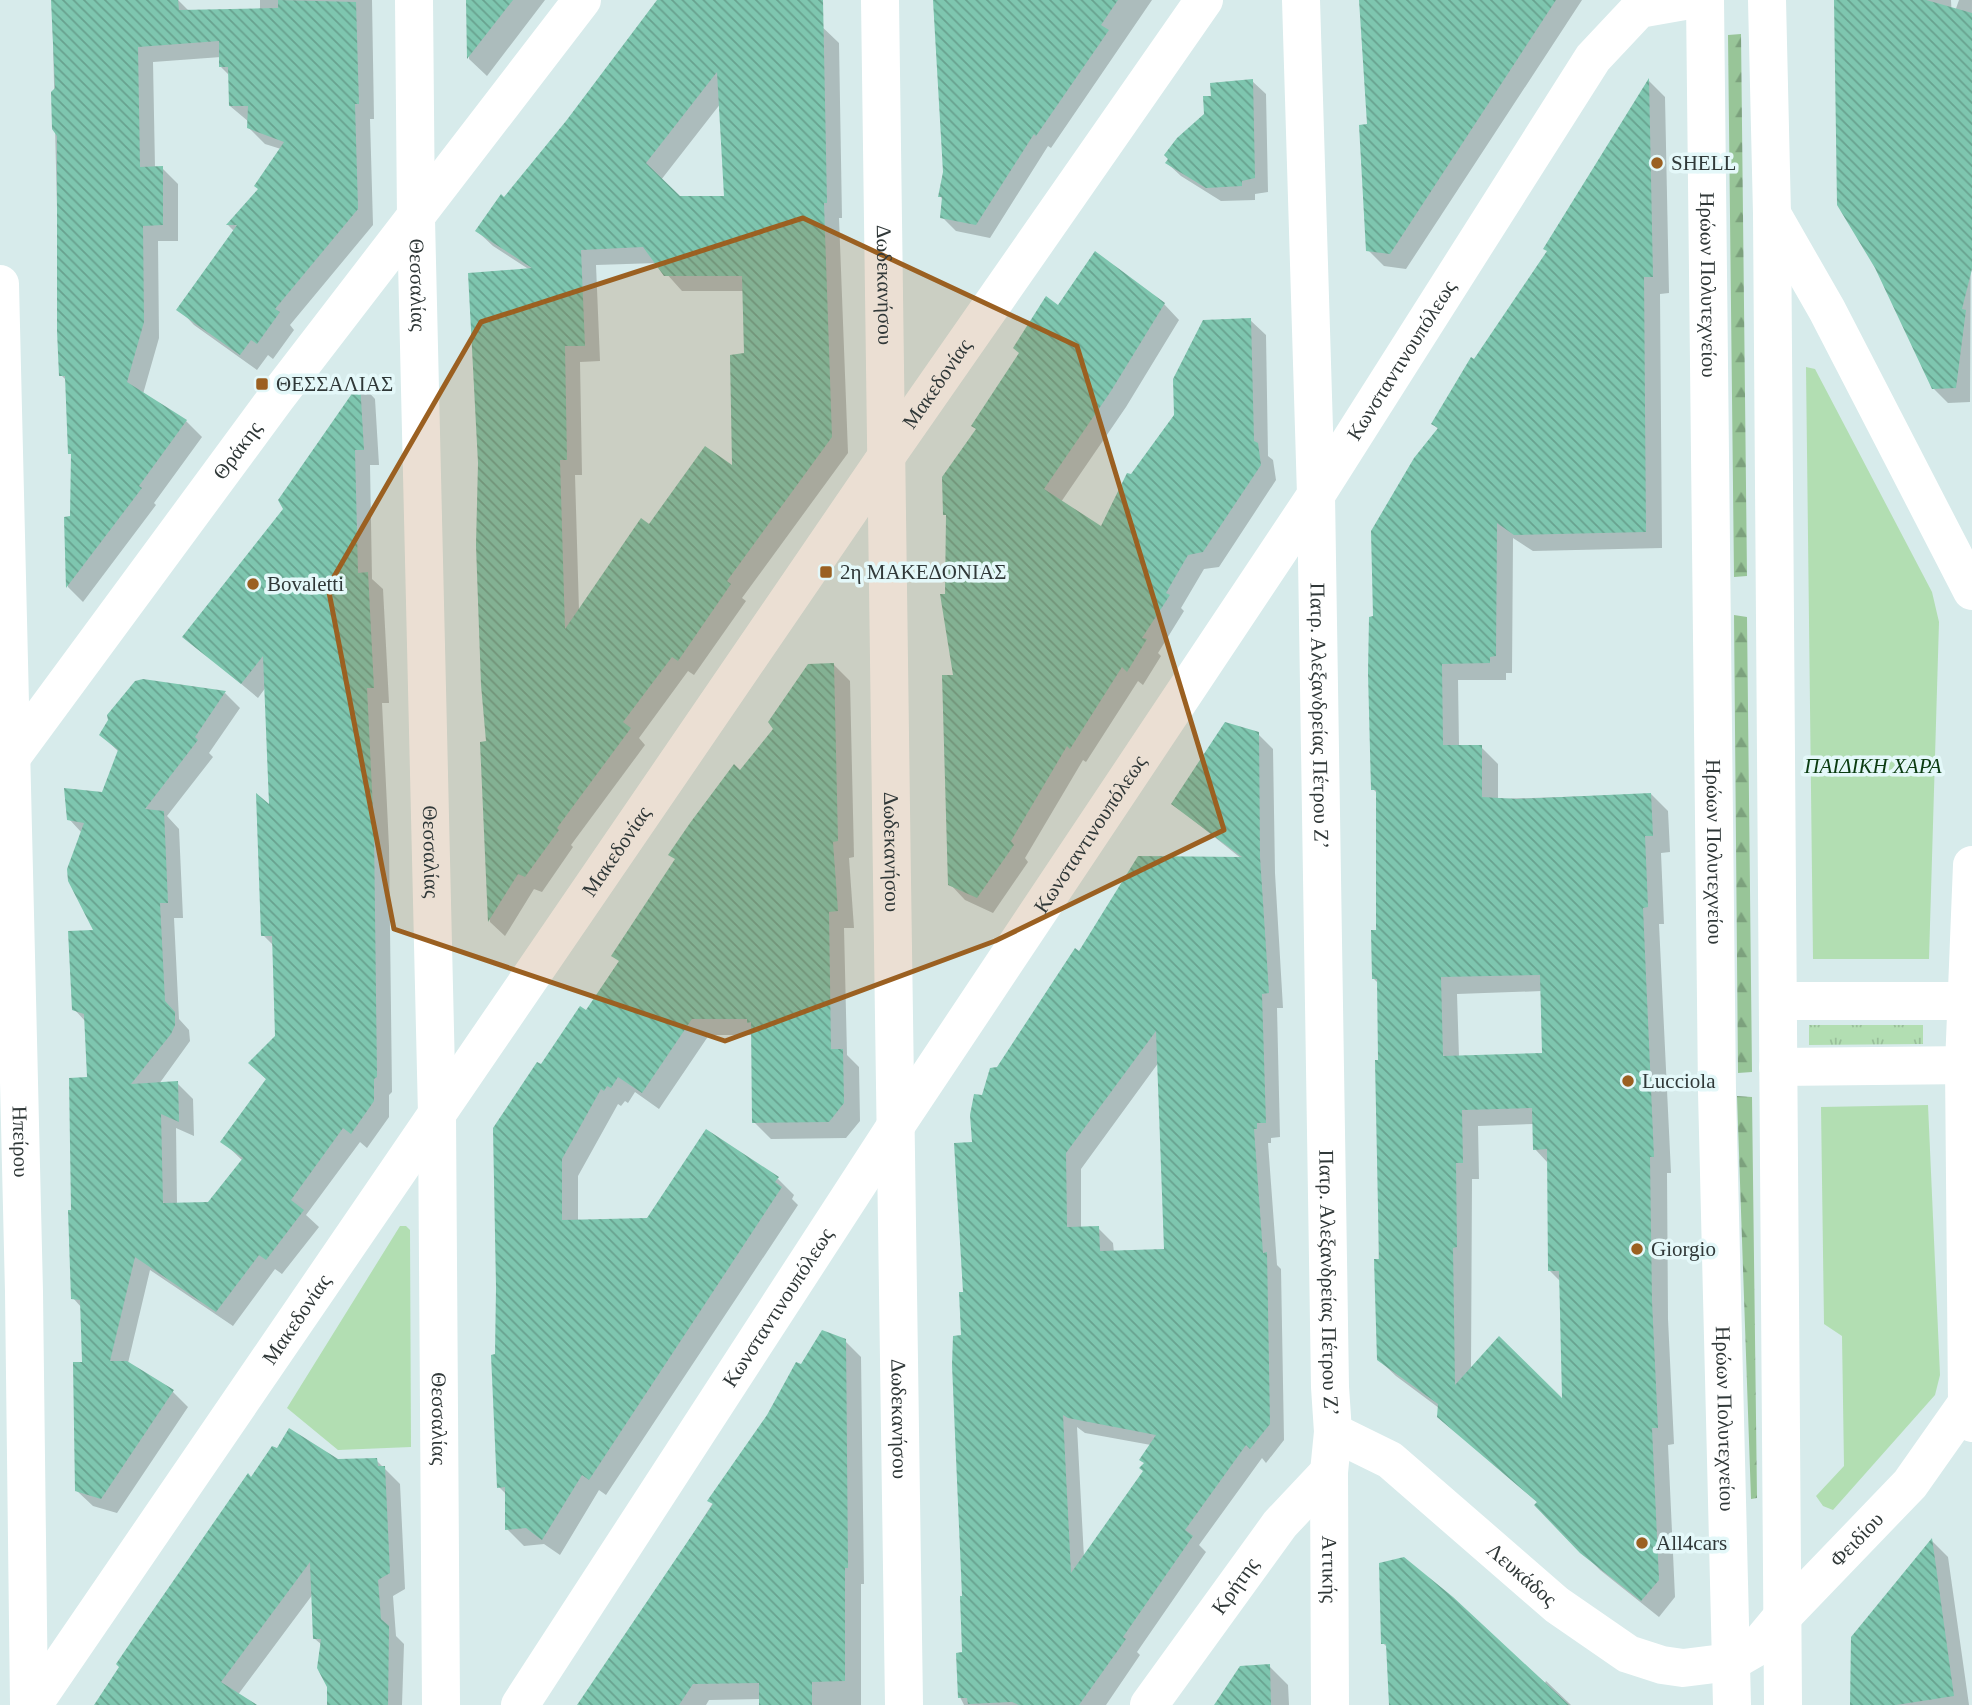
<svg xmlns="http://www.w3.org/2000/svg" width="1972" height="1705" viewBox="0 0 1972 1705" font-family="Georgia,serif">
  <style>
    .grass { fill: url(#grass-tufts) }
    .forest { fill: url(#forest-firs) }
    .green { fill: #b2deb2 }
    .shadow { fill: #0003; fill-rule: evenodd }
    .building { fill: url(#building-back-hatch); fill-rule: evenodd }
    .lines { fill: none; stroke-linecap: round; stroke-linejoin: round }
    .minor { stroke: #fff; stroke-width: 38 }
    .major { stroke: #fff; stroke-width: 38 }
    .marked { fill: #9b6021; fill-opacity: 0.2; stroke: #9b6021; stroke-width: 5; stroke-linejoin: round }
    .poi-dot { fill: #9b6021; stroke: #e4f8f9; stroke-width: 2.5 }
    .labels { text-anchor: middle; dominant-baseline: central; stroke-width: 7; stroke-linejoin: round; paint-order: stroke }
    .poi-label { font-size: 21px; fill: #303838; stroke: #e4f8f9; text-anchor: start }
    .street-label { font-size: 21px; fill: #303838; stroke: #e4f8f9 }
    .park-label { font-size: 21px; font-style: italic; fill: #0b3c11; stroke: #e4f8f9 }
  </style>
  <defs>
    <pattern id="grass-tufts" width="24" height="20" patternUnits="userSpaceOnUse" patternTransform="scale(1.75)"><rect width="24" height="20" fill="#b2deb2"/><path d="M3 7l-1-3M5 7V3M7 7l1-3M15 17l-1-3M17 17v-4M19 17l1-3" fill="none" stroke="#99bf9a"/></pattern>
    <pattern id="forest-firs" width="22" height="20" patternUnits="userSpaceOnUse" patternTransform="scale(1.75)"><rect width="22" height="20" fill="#98c598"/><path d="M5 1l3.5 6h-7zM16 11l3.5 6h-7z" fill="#7ca17d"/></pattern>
    <pattern id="building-back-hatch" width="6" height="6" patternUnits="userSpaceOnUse" patternTransform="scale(1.75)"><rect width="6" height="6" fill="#7ec6af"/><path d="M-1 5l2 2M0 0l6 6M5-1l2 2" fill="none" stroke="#68a28f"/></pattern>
  </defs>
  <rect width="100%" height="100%" fill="#d7ebeb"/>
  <path class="grass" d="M 1809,1025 L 1923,1025 L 1923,1044 L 1809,1045 Z"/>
  <path class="forest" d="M 1741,34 L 1747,576 L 1734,577 L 1728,35 Z
    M 1734,615 L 1747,617 L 1752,1072 L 1738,1073 Z
    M 1737,1096 L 1752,1097 L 1757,1498 L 1751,1499 Z"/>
  <path class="green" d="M 1806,367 L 1815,369 L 1932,592 L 1939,622 L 1929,959 L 1813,959 Z
    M 1928,1105 L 1940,1375 L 1935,1395 L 1833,1510 L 1823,1506 L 1816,1496 L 1844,1466 L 1842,1336 L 1824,1324 L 1821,1107 Z
    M 400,1226 L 406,1226 L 410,1230 L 411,1447 L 338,1450 L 287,1408 Z"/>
  <path class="shadow" d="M 52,0 L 178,0 L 190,12 L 260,10 L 260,0 L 372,0 L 374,119 L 370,119 L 373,225 L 290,325 L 294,330 L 273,359 L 268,355 L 257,370 L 194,325 L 179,309 L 235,232 L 228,225 L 260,190 L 281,149 L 265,144 L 249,128 L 249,122 L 230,106 L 230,76 L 221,67 L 221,57 L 153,62 L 155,168 L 162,168 L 178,184 L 178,241 L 158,241 L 159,338 L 143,394 L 186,421 L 202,437 L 154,503 L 156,505 L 83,602 L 68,587 L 66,518 L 72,518 L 72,456 L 67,381 L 61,375 Z
    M 468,0 L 545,0 L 487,76 L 469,59 Z
    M 661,0 L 794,0 L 839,43 L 842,218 L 839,218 L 848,453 L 742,598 L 746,601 L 694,675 L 688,671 L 639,738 L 645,745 L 571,845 L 573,847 L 542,892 L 534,889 L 505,936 L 490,922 L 482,743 L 488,742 L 530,270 L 493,246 L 477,231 L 568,122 ZM 721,103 L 726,198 L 679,198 L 661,180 ZM 657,263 L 682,291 L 744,291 L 746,354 L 733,469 L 649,526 L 579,611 L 575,475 L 582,475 L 580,362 L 600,361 L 596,265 Z
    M 937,0 L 1152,0 L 1051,148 L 1048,146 L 990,238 L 956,231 L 942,217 L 943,200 L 940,196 L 945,173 Z
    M 1361,0 L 1582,0 L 1406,269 L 1384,266 L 1368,250 L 1369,126 Z
    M 1836,0 L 1951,0 L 1952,20 L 1959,0 L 1972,0 L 1970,402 L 1948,403 L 1933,388 Z
    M 1252,81 L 1266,94 L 1268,192 L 1255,194 L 1255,200 L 1221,201 L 1181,176 L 1167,163 L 1206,114 L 1212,97 Z
    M 1649,81 L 1665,97 L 1669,293 L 1660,294 L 1662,548 L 1533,551 L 1513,538 L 1512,673 L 1506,673 L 1506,680 L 1458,680 L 1459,747 L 1481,747 L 1498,764 L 1498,799 L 1651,794 L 1668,811 L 1670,852 L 1661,853 L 1664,924 L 1659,924 L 1671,1173 L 1667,1173 L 1668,1319 L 1674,1444 L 1668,1445 L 1675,1597 L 1659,1617 L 1600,1570 L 1537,1505 L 1538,1503 L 1439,1416 L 1439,1408 L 1396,1376 L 1378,1359 L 1380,1062 L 1378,983 L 1374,979 L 1378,932 L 1377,793 L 1373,789 L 1375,618 L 1439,430 L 1433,424 L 1548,252 ZM 1542,991 L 1544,1054 L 1459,1057 L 1457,994 ZM 1534,1124 L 1535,1149 L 1548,1163 L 1549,1270 L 1561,1282 L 1564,1403 L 1471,1370 L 1472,1179 L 1479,1179 L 1478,1126 Z
    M 1164,304 L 1179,320 L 1126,407 L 1061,502 L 1102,528 L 1131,477 L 1250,320 L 1266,335 L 1268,456 L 1273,460 L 1276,480 L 1219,567 L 1204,569 L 1181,608 L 1184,611 L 1158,653 L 1161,656 L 1143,685 L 1138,681 L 1086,762 L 1083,760 L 1025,858 L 1028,862 L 993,913 L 965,900 L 950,884 L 955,677 L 946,596 L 948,517 L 945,514 L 1058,307 Z
    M 361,384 L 375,399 L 379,465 L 370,465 L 372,579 L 383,589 L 389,703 L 382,703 L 389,847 L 392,1092 L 389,1095 L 389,1117 L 367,1148 L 360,1142 L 306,1215 L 319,1227 L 282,1274 L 275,1269 L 233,1326 L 150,1270 L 128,1363 L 173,1392 L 188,1407 L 117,1513 L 93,1506 L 77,1491 L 84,1363 L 82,1308 L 73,1298 L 73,1211 L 89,1079 L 86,1022 L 74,1009 L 96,931 L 82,833 L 69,819 L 103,794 L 119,752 L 101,735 L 225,693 L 240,708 L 209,753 L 213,757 L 167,816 L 179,829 L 183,918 L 174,918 L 179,1019 L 189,1030 L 190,1041 L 159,1084 L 177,1083 L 193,1099 L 194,1136 L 176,1128 L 177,1205 L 209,1204 L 243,1161 L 222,1141 L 267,1080 L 250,1063 L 277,1037 L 274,946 L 263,935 L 270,808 L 266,687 L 258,698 L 185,637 L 285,510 L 280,500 Z
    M 833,664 L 850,681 L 854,857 L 849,858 L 854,928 L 844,928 L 847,1055 L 859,1067 L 860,1121 L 846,1138 L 771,1139 L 754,1122 L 753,1035 L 709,1035 L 659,1109 L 635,1092 L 628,1103 L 625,1101 L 621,1106 L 618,1104 L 578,1176 L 578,1221 L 648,1220 L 778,1179 L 794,1195 L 792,1199 L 798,1205 L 606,1495 L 599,1490 L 560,1555 L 544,1544 L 524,1546 L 507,1529 L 507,1495 L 499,1487 L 497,1356 L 541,1067 L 586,1013 L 740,772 Z
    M 1258,734 L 1273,749 L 1275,873 L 1283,1008 L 1277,1008 L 1280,1137 L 1271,1138 L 1271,1143 L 1268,1143 L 1277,1265 L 1281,1269 L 1284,1440 L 1266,1463 L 1262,1458 L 1199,1545 L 1206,1552 L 1137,1652 L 1140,1655 L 1106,1705 L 964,1705 L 960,1697 L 964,1654 L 963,1337 L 974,1144 L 983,1097 L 998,1068 L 1080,953 L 1242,859 L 1173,804 ZM 1159,1062 L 1166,1251 L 1114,1253 L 1113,1243 L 1098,1228 L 1081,1228 L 1081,1169 ZM 1077,1427 L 1085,1433 L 1151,1445 L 1145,1471 L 1084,1558 Z
    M 845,1341 L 861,1357 L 864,1584 L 861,1584 L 861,1705 L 761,1705 L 761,1699 L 709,1700 L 706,1705 L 583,1705 L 801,1366 Z
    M 376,1460 L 400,1484 L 405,1589 L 393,1596 L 396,1636 L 404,1644 L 402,1705 L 338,1705 L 322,1645 L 315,1639 L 313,1594 L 237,1696 L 247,1705 L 111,1705 L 252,1480 L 338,1461 Z
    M 1932,1541 L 1948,1557 L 1969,1705 L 1851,1705 Z
    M 1383,1643 L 1544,1685 L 1546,1681 L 1571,1705 L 1391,1705 L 1388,1648 Z
    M 1269,1666 L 1288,1685 L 1289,1705 L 1216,1705 Z"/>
  <path class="building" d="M 51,0 L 178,0 L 179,10 L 278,8 L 278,0 L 356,2 L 358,72 L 359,104 L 355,104 L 358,209 L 275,309 L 280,312 L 257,344 L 251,340 L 240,355 L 176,310 L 237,225 L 226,225 L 258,189 L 254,186 L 284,142 L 247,128 L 248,106 L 229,106 L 228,67 L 219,67 L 219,41 L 138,47 L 140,167 L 163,166 L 163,225 L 143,226 L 144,322 L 127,382 L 187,420 L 139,486 L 142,488 L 66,588 L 64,517 L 70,516 L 71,454 L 68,454 L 65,376 L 59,376 L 57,331 L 57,136 L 52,129 L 51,92 L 55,88 Z
    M 466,0 L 513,0 L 467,59 Z
    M 657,0 L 823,0 L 827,203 L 824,203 L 832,437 L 727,581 L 731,584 L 678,661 L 672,657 L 623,722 L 631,728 L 557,828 L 559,830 L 525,877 L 518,874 L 488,922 L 480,742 L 486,741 L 481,685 L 476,545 L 478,463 L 468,273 L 532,268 L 475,231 L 501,194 L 504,197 L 566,121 ZM 717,72 L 724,196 L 680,196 L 646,163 ZM 643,247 L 664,276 L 742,276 L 744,353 L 730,355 L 732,465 L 705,446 L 649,524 L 641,518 L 565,629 L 560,460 L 567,460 L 565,346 L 585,346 L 581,250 Z
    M 933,0 L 1118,0 L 1101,25 L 1109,30 L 1036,136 L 1034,134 L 976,225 L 940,218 L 942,197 L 938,197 L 943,172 Z
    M 1359,0 L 1556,0 L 1390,254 L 1366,251 L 1359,125 L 1367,124 Z
    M 1834,0 L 1926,0 L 1972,13 L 1972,269 L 1962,309 L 1966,310 L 1956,388 L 1932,389 L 1875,268 L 1837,205 Z
    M 1649,78 L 1653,277 L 1644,277 L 1646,532 L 1514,535 L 1497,523 L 1496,656 L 1490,657 L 1490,663 L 1442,664 L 1443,745 L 1482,745 L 1482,797 L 1517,799 L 1651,793 L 1653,836 L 1645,836 L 1648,907 L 1643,908 L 1654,1157 L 1650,1157 L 1652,1301 L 1658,1428 L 1652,1428 L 1659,1580 L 1641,1601 L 1580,1553 L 1534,1505 L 1537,1502 L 1437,1417 L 1438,1404 L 1377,1360 L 1374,1259 L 1379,1259 L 1375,1060 L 1378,1060 L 1377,979 L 1372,979 L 1371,930 L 1376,930 L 1376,790 L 1371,790 L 1368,673 L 1369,617 L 1373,616 L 1371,531 L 1414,458 L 1438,428 L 1431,424 L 1471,357 L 1474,359 L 1547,251 L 1543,249 ZM 1540,975 L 1542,1053 L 1443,1056 L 1441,977 ZM 1532,1108 L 1533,1150 L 1547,1149 L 1548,1271 L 1559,1271 L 1562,1398 L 1499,1336 L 1455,1385 L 1453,1248 L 1457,1247 L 1456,1163 L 1463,1163 L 1462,1110 Z
    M 1253,79 L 1255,178 L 1242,181 L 1242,186 L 1206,188 L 1165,163 L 1168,159 L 1164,155 L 1177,138 L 1204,114 L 1203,96 L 1211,96 L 1210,83 Z
    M 1095,251 L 1165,303 L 1111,391 L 1044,489 L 1101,526 L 1127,473 L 1131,474 L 1174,415 L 1173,379 L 1203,320 L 1251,318 L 1254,441 L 1258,443 L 1261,465 L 1203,552 L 1188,555 L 1166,593 L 1170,595 L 1142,638 L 1147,639 L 1127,672 L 1122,667 L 1070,749 L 1067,746 L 1011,841 L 1014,845 L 977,898 L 948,885 L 942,675 L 953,675 L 940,594 L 945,594 L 946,515 L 943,515 L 942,477 L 976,429 L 971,426 L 1019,353 L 1013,348 L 1046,296 L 1058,305 Z
    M 360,382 L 364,450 L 355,450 L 358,573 L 368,572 L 374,688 L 367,688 L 374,830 L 377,1077 L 374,1079 L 374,1101 L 351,1134 L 343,1128 L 291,1200 L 304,1210 L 266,1260 L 259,1255 L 216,1312 L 135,1257 L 110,1361 L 127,1361 L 174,1390 L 101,1499 L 75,1491 L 73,1362 L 82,1362 L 80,1300 L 71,1299 L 68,1210 L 71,1210 L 69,1078 L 87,1077 L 84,1014 L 72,1010 L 68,931 L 93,930 L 68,881 L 67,869 L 84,823 L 67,820 L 64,788 L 102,792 L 118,750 L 99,735 L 108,720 L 107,715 L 135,681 L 143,679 L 226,691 L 195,737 L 198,740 L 145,809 L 164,811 L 168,903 L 160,903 L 165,1001 L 175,1012 L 175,1025 L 171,1034 L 131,1084 L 178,1081 L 179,1122 L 161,1114 L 163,1203 L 208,1202 L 243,1158 L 220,1142 L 266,1079 L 248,1063 L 275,1036 L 272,936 L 261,936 L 256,793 L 269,804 L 263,656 L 241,684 L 182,637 L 283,509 L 278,500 Z
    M 834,663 L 838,841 L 833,842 L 838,911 L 829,912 L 831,1049 L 843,1049 L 844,1103 L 829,1122 L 752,1123 L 751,1022 L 747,1023 L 747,1019 L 692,1019 L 642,1093 L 618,1077 L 611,1088 L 607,1086 L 604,1091 L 601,1089 L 562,1159 L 562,1220 L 647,1218 L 706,1129 L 779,1177 L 775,1182 L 782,1187 L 589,1480 L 582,1475 L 542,1540 L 526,1528 L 505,1530 L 505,1487 L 497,1488 L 491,1355 L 495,1354 L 496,1287 L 493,1128 L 537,1062 L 541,1064 L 580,1006 L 586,1010 L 619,961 L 611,956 L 675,859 L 668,855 L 690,823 L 734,764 L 740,770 L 773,729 L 768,722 L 808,664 Z
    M 1225,722 L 1259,732 L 1260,857 L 1269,993 L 1262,994 L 1266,1123 L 1257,1123 L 1257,1129 L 1254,1129 L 1263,1253 L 1267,1252 L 1270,1424 L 1250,1449 L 1246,1445 L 1185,1530 L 1193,1536 L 1123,1637 L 1126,1639 L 1079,1705 L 1019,1705 L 1012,1702 L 968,1704 L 967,1698 L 958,1698 L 956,1653 L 962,1652 L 960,1596 L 962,1596 L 952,1365 L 953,1336 L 961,1335 L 959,1292 L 963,1292 L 954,1143 L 972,1142 L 970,1115 L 974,1094 L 982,1095 L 990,1068 L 997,1067 L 1075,948 L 1079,951 L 1138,856 L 1242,857 L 1171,804 ZM 1156,1031 L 1164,1249 L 1100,1251 L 1099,1226 L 1067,1227 L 1066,1153 ZM 1063,1415 L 1068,1418 L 1156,1435 L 1139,1460 L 1144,1463 L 1139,1468 L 1143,1471 L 1071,1573 Z
    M 822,1330 L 846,1339 L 848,1568 L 845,1568 L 845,1681 L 812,1682 L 812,1705 L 759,1705 L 759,1683 L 693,1684 L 679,1705 L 577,1705 L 713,1504 L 707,1501 L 767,1415 L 796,1362 L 801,1364 Z
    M 289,1428 L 338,1459 L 377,1458 L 378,1466 L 385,1466 L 390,1573 L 378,1580 L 381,1619 L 389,1626 L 388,1705 L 327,1705 L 327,1687 L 317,1668 L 321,1639 L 313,1639 L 310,1562 L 221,1682 L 257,1705 L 94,1705 L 119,1667 L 116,1664 L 133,1639 L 248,1473 L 251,1477 L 272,1446 L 277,1448 Z
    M 1932,1538 L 1954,1696 L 1896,1705 L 1850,1705 L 1851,1637 Z
    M 1404,1557 L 1453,1597 L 1569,1705 L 1389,1705 L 1386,1644 L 1381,1644 L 1379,1563 Z
    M 1270,1664 L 1271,1705 L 1214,1705 L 1240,1666 Z"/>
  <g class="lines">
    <g class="minor">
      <path id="s1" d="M 414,0 L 416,219 L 437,1115 L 441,1705"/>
      <path id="s2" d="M 880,0 C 890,568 893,1137 904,1705"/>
      <path id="s3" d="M 1301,0 L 1316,495 L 1330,1387 L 1333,1432 L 1329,1472 L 1330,1705"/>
      <path d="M 1772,214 L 1827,310 L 1972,591"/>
      <path id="s4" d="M 0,284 L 24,1292 L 29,1705"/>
      <path id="s5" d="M 5,766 L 276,398 L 582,0"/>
      <path d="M 1972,865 L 1964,1065 L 1967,1403 L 1972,1423"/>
      <path d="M 1778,1001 L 1972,1001"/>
      <path d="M 1778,1067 L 1972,1065"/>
      <path id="s6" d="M 1333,1432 L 1390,1460 L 1557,1605 L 1628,1654 L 1662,1665 L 1683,1668 L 1731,1662 L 1757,1647 L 1782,1617 L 1910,1484 L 1967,1403"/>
      <path id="s7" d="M 33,1705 L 888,454 L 1204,0"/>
      <path id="s8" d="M 520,1705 L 893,1130 L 1316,495 L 1593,58 L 1639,9 L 1690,0"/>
      <path id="s9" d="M 1149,1705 L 1280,1524 L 1329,1472"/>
    </g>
    <g class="major">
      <path id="s10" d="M 1705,0 L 1717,1092 L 1732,1705"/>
      <path d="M 1767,0 L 1772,214 L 1783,1705"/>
    </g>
  </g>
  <path class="marked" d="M 803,218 L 1077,346 L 1224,830 L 995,941 L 725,1041 L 394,929 L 328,587 L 481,322 Z"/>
  <g class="poi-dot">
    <circle cx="1657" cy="163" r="7"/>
    <rect x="255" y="377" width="14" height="14" rx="3.5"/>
    <rect x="819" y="565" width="14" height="14" rx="3.5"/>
    <circle cx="253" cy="584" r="7"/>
    <circle cx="1628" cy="1081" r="7"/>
    <circle cx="1637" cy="1249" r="7"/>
    <circle cx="1642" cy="1543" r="7"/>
  </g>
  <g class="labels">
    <g class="poi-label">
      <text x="1671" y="163">SHELL</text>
      <text x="276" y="384">ΘΕΣΣΑΛΙΑΣ</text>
      <text x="840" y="572">2η ΜΑΚΕΔΟΝΙΑΣ</text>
      <text x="267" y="584">Bovaletti</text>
      <text x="1642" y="1081">Lucciola</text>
      <text x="1651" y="1249">Giorgio</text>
      <text x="1656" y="1543">All4cars</text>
    </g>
    <g class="street-label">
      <text stroke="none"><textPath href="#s1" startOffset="285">Θεσσαλίας</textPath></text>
      <text stroke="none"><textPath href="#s2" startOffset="285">Δωδεκανήσου</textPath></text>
      <text stroke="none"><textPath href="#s10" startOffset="285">Ηρώων Πολυτεχνείου</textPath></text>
      <text stroke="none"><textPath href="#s8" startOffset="1608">Κωνσταντινουπόλεως</textPath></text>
      <text stroke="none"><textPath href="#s7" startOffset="1601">Μακεδονίας</textPath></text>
      <text stroke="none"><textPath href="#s5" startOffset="392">Θράκης</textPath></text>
      <text stroke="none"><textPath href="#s3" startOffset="716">Πατρ. Αλεξανδρείας Πέτρου Ζ’</textPath></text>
      <text stroke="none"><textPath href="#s8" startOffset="1041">Κωνσταντινουπόλεως</textPath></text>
      <text stroke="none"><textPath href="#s1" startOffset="852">Θεσσαλίας</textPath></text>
      <text stroke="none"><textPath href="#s7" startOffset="1034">Μακεδονίας</textPath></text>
      <text stroke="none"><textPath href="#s2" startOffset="852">Δωδεκανήσου</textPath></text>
      <text stroke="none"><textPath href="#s10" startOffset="852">Ηρώων Πολυτεχνείου</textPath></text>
      <text stroke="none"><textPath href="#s4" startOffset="858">Ηπείρου</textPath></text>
      <text stroke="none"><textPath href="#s3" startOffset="1283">Πατρ. Αλεξανδρείας Πέτρου Ζ’</textPath></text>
      <text stroke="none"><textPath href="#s8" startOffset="474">Κωνσταντινουπόλεως</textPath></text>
      <text stroke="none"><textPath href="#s7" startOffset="467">Μακεδονίας</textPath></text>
      <text stroke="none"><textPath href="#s1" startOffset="1419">Θεσσαλίας</textPath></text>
      <text stroke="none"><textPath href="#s2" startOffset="1419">Δωδεκανήσου</textPath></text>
      <text stroke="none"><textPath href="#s10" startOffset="1419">Ηρώων Πολυτεχνείου</textPath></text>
      <text stroke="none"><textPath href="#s6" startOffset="653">Φειδίου</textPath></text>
      <text stroke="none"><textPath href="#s3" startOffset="1570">Αττικής</textPath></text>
      <text stroke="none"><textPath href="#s6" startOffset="238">Λευκάδος</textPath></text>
      <text stroke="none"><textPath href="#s9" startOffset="147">Κρήτης</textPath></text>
    </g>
    <g class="park-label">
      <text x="1873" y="766">ΠΑΙΔΙΚΗ ΧΑΡΑ</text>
    </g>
  </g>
</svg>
